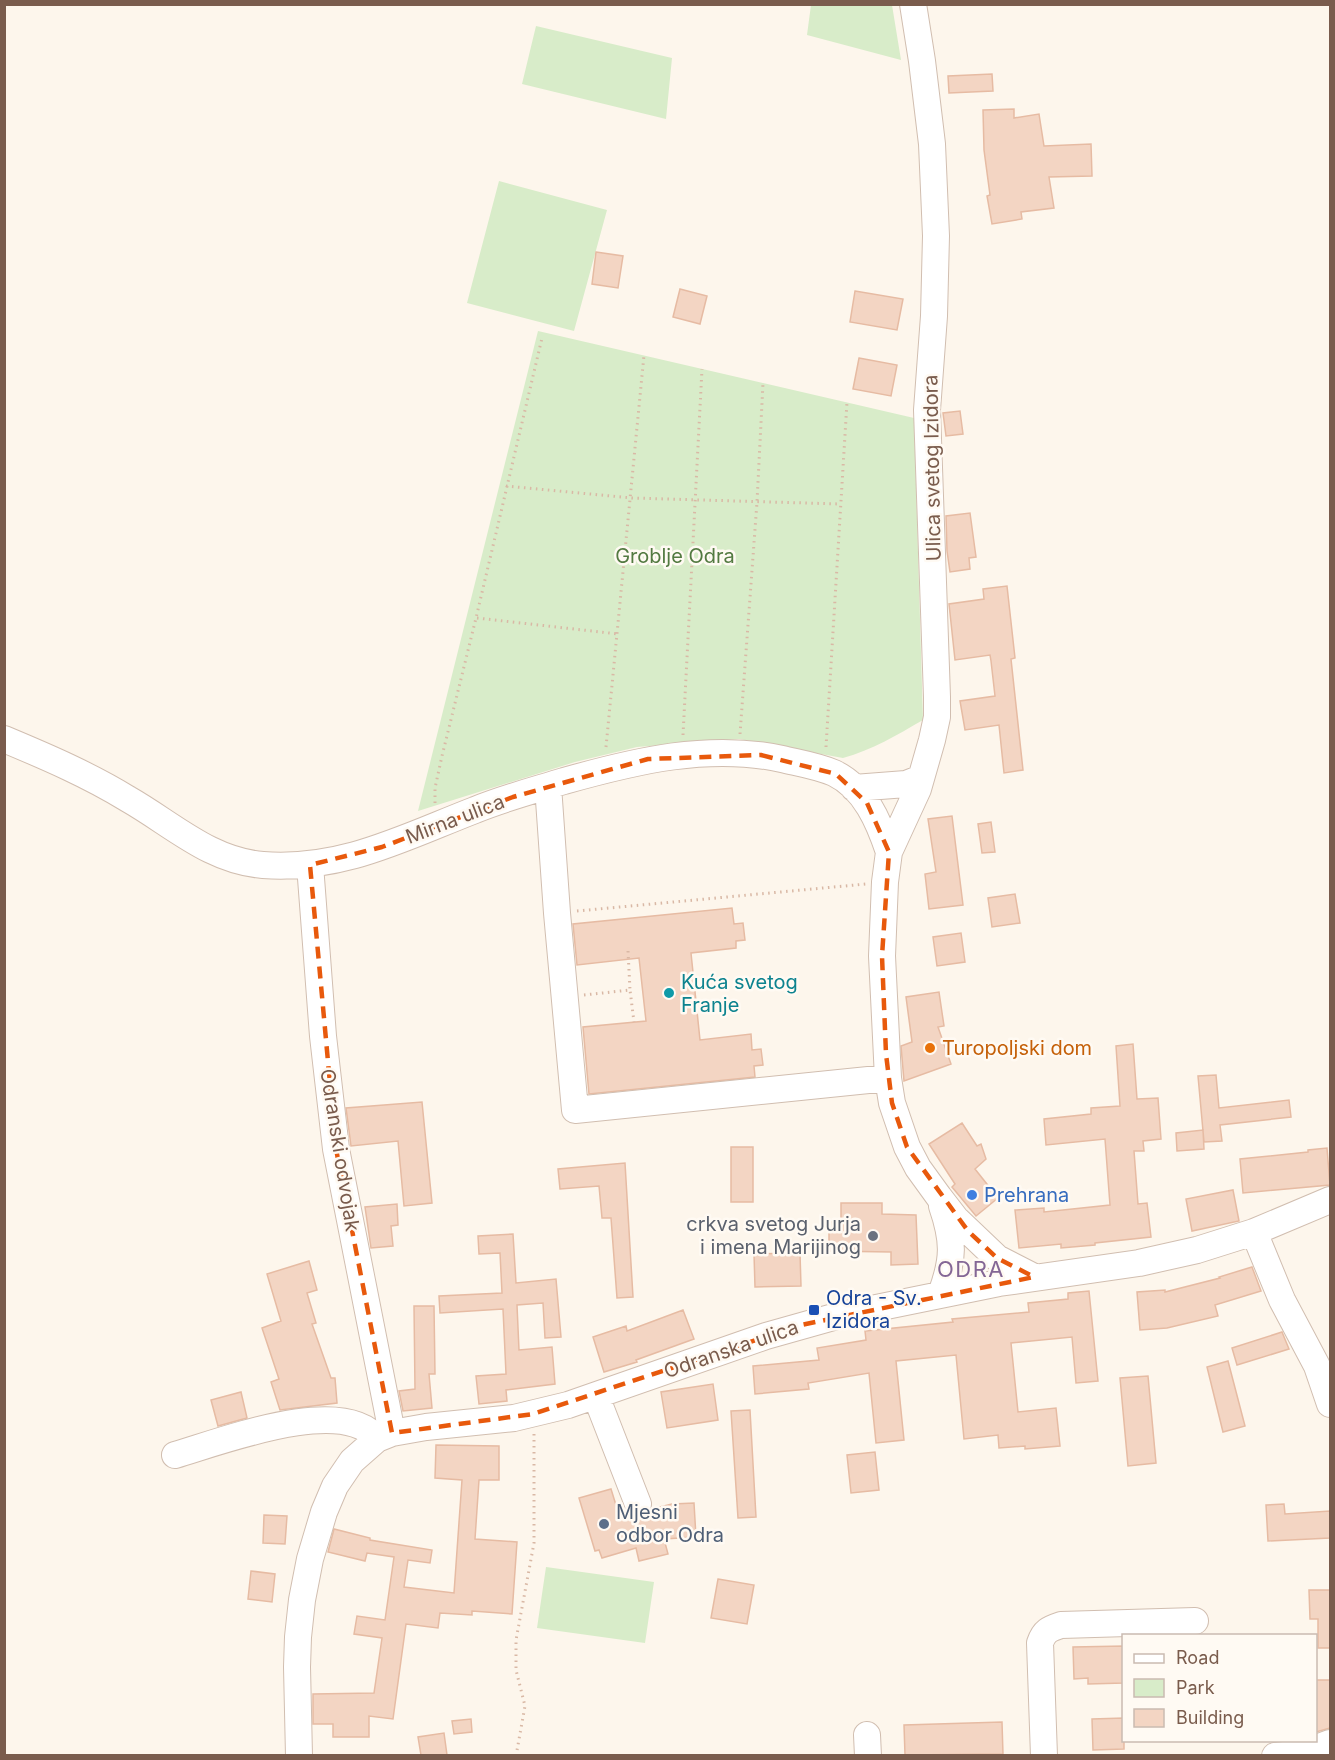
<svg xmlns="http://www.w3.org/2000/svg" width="1335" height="1760" viewBox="0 0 1335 1760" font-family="Inter,sans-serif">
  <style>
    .green { fill: #d8ecc9 }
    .building { fill: #f3d5c3; stroke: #e6bba3; stroke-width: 1.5 }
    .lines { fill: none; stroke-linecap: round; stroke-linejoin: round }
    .minor-casing { stroke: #d1beb0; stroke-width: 28 }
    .path { stroke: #d9b8a5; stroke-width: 3; stroke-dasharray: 1.5 4.5; stroke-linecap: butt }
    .minor { stroke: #fff; stroke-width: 26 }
    .marked { fill: none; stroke: #e8590c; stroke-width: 4.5; stroke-dasharray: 12 8; stroke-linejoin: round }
    .culture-dot { fill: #0f9aa8; stroke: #fffaf3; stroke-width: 2 }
    .food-dot { fill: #e8710a; stroke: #fffaf3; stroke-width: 2 }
    .shop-dot { fill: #3f7fe0; stroke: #fffaf3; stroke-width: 2 }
    .worship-dot { fill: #6b7280; stroke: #fffaf3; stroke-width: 2 }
    .transit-dot { fill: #1a4fb4; stroke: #fffaf3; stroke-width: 2 }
    .service-dot { fill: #5c6f8a; stroke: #fffaf3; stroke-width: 2 }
    .labels { text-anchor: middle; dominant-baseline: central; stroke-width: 5; stroke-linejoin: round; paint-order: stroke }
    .street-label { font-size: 20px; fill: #7a5c4d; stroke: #fffaf3 }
    .park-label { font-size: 20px; fill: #537a41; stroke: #fffaf3 }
    .culture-label { font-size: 20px; fill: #0d838f; stroke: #fffaf3; text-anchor: start }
    .food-label { font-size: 20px; fill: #c56008; stroke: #fffaf3; text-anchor: start }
    .shop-label { font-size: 20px; fill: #366cbe; stroke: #fffaf3; text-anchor: start }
    .worship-label { font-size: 20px; fill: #5b616d; stroke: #fffaf3; text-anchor: end }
    .transit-label { font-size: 20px; fill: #164399; stroke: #fffaf3; text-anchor: start }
    .service-label { font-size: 20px; fill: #4e5e75; stroke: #fffaf3; text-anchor: start }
    .quarter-label { font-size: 22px; letter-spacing: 1.5px; fill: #846695; stroke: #fffaf3 }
  </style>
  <rect width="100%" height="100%" fill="#fdf6ec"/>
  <path class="green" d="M 811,5 L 892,5 L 901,60 L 807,35 Z
    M 536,26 L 672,58 L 666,119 L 522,84 Z
    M 499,181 L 607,210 L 574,331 L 467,303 Z
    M 538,331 L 914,418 L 923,720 C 897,735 872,750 843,758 L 739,739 L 637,747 L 575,762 L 418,811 Z
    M 546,1567 L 654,1582 L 645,1643 L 537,1628 Z"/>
  <path class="building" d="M 992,74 L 993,91 L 949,93 L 948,76 Z
    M 1014,109 L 1014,118 L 1039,114 L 1044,146 L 1091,144 L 1092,176 L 1049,177 L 1054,208 L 1021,212 L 1022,219 L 992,224 L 987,196 L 990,195 L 984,150 L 983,110 Z
    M 596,252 L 623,256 L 618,288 L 592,284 Z
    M 680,289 L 707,296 L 700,324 L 673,317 Z
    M 855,291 L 903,299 L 897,330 L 850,322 Z
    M 859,358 L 897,365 L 891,396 L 853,389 Z
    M 960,411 L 963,434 L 946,436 L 943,413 Z
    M 970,513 L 976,557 L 969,558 L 970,569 L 950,572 L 947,551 L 946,516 Z
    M 1007,586 L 1015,658 L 1011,659 L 1023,770 L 1004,773 L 999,725 L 965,730 L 960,701 L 995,696 L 991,661 L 990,655 L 955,660 L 949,604 L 984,599 L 983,589 Z
    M 952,816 L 963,905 L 929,909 L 925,874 L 936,872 L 928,819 Z
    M 991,822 L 995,852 L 982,853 L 978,824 Z
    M 1015,894 L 1020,923 L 992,927 L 988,898 Z
    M 732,908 L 734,924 L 743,923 L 745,940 L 736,941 L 736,948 L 691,953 L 700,1040 L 751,1034 L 752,1050 L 761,1049 L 763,1065 L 754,1066 L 755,1077 L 589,1094 L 583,1027 L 646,1021 L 639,958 L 577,965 L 573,924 Z
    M 961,933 L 965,962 L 937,966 L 933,937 Z
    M 939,992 L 944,1026 L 938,1027 L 951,1064 L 904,1081 L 901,1046 L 912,1042 L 906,997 Z
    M 1133,1044 L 1137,1099 L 1158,1098 L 1161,1139 L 1143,1141 L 1144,1151 L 1134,1151 L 1138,1204 L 1147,1203 L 1151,1237 L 1095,1243 L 1095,1245 L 1061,1248 L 1061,1244 L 1019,1248 L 1015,1210 L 1044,1208 L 1044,1212 L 1110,1205 L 1105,1139 L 1046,1145 L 1044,1119 L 1091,1114 L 1091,1108 L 1120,1106 L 1116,1046 Z
    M 1216,1075 L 1219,1108 L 1289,1100 L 1291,1117 L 1220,1125 L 1222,1141 L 1204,1142 L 1198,1076 Z
    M 422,1102 L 432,1203 L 404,1206 L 398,1141 L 351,1146 L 346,1108 Z
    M 962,1123 L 977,1146 L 981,1144 L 986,1159 L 975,1169 L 998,1198 L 976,1216 L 952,1187 L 955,1184 L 929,1144 Z
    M 1203,1130 L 1204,1149 L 1177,1151 L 1176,1133 Z
    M 731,1147 L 753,1147 L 753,1202 L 731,1202 Z
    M 1327,1148 L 1330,1185 L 1243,1193 L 1240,1159 L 1308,1152 L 1308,1150 Z
    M 625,1163 L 633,1297 L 617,1298 L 611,1218 L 602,1218 L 599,1186 L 560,1189 L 558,1169 Z
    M 1233,1190 L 1239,1221 L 1192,1231 L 1186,1199 Z
    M 841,1203 L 882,1203 L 882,1214 L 916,1215 L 918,1264 L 891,1265 L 891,1252 L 829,1251 L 829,1222 L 841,1222 Z
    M 397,1204 L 398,1225 L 391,1226 L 393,1246 L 371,1248 L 365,1207 Z
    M 513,1234 L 516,1283 L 556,1279 L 561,1337 L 545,1338 L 543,1303 L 517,1305 L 519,1350 L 552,1347 L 555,1384 L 506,1390 L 507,1401 L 479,1404 L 476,1376 L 506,1374 L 503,1309 L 440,1313 L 439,1296 L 502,1293 L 500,1253 L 479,1254 L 478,1236 Z
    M 800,1253 L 801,1286 L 755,1287 L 754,1254 Z
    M 309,1261 L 317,1290 L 307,1293 L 316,1323 L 312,1324 L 331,1378 L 335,1378 L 337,1403 L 280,1410 L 271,1382 L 279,1379 L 262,1328 L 281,1321 L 267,1274 Z
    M 1252,1267 L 1261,1291 L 1215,1305 L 1218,1316 L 1167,1328 L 1140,1330 L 1137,1292 L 1165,1290 L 1165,1292 L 1220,1278 L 1219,1277 Z
    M 1089,1291 L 1098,1381 L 1076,1383 L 1072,1337 L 1011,1343 L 1018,1412 L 1056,1408 L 1060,1446 L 1025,1449 L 1025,1446 L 999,1448 L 998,1435 L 964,1439 L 956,1355 L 896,1361 L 904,1440 L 876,1443 L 869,1373 L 808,1383 L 809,1389 L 755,1394 L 753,1366 L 819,1360 L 817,1348 L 866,1340 L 865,1331 L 953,1322 L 952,1319 L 1029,1312 L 1028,1303 L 1068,1299 L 1068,1293 Z
    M 414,1306 L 434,1306 L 435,1374 L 429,1374 L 432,1408 L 403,1411 L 399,1391 L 415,1389 Z
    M 683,1310 L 694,1339 L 636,1360 L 637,1362 L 604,1372 L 593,1337 L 626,1326 L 627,1331 Z
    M 1282,1332 L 1289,1349 L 1237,1365 L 1232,1348 Z
    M 1228,1361 L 1245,1426 L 1223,1432 L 1207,1367 Z
    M 1148,1376 L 1156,1463 L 1128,1466 L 1120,1378 Z
    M 713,1384 L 718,1420 L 667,1428 L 661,1392 Z
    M 241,1392 L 247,1418 L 218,1426 L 211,1400 Z
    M 750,1410 L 756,1517 L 738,1518 L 731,1411 Z
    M 436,1445 L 499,1446 L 499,1480 L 479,1480 L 475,1539 L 517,1542 L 512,1614 L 472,1611 L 472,1615 L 440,1613 L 438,1628 L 406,1624 L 393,1719 L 369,1716 L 369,1737 L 333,1737 L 333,1724 L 313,1724 L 313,1694 L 374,1693 L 382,1638 L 354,1634 L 357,1616 L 385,1620 L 394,1557 L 367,1553 L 365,1561 L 328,1552 L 334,1529 L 370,1538 L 370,1540 L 432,1550 L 430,1563 L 408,1560 L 404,1587 L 454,1593 L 462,1480 L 435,1478 Z
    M 875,1452 L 879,1490 L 851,1493 L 847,1455 Z
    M 611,1489 L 620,1518 L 628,1515 L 635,1519 L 643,1518 L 649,1514 L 652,1509 L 672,1504 L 694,1503 L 696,1537 L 664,1539 L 668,1554 L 639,1561 L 636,1548 L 602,1558 L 599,1550 L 595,1551 L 579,1498 Z
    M 1284,1504 L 1285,1514 L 1330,1511 L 1330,1538 L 1268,1541 L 1266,1505 Z
    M 264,1515 L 287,1516 L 285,1544 L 263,1543 Z
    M 251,1571 L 275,1574 L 272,1602 L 248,1599 Z
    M 718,1579 L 754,1585 L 747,1624 L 711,1618 Z
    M 1309,1590 L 1330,1590 L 1330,1648 L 1318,1648 L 1318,1619 L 1310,1619 Z
    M 1124,1646 L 1124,1683 L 1088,1684 L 1088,1678 L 1074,1679 L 1073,1647 Z
    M 1316,1680 L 1330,1680 L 1330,1728 L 1316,1732 Z
    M 1124,1718 L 1124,1749 L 1093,1750 L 1092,1719 Z
    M 471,1719 L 472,1732 L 454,1734 L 452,1721 Z
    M 1002,1722 L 1003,1754 L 905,1755 L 904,1725 Z
    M 444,1733 L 447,1755 L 421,1755 L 418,1737 Z"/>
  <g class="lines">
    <defs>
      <path id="minor" d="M 913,4 L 922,61 L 932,144 L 936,236 L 934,316 L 927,410 L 937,697 L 937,717 L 932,740 L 918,789 L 889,852 L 885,882 L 882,956 L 888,1078 L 892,1103 L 907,1147 L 918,1168 L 939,1197 L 956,1219 L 997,1258 L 1034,1277
        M 4,739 C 47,757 89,775 128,799 C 172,824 210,861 263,865 C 342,871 405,837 475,810 C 504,798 535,790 564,781 C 635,761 709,743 782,759 C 799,763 818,766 834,773 C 865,788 879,822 889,852
        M 548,786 L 557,913 L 575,1110 L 888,1078
        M 854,788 L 906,784 L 921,778
        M 310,865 L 323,1036 L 336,1149 L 392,1433
        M 1254,1232 L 1282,1300 L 1317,1366 L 1330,1404
        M 941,1294 C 954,1259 954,1241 942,1206
        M 596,1396 L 638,1504
        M 175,1455 C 220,1442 343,1394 377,1439
        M 867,1735 L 868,1756
        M 299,1756 L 297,1667 L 298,1637 L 302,1600 L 310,1559 L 324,1512 L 335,1486 L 352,1461 L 377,1439 L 392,1433 L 426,1427 L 514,1418 L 568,1405 L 766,1336 L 837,1316 L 999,1283 L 1139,1263 L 1197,1250 L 1254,1232 L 1330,1200
        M 1044,1756 L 1040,1643 C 1044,1631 1049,1629 1061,1625 L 1195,1621
        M 1275,1756 L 1303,1753 L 1330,1743"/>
    </defs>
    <use href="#minor" class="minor-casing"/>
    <path class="path" d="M 506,486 L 632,498 L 840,504
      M 477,618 L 618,634
      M 740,734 L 757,502 L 763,383
      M 683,735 L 702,369
      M 606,747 L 644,355
      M 826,747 L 847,402
      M 435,803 L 435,788 L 442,756 L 476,618 L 542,338
      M 577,911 L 866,884
      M 628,951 L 630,990
      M 584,995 L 630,990 L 634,1022
      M 516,1756 L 525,1706 L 516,1670 L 516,1640 L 534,1543 L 534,1434"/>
    <use href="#minor" class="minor"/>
  </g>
  <path class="marked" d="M 761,755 L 836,774 L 867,803 L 889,852 L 882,956 L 886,1054 L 892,1103 L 907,1147 L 968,1231 L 997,1258 L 1034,1277 L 801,1325 L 533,1414 L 392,1433 L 336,1149 L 310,865 L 382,847 L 513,797 L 648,759 Z"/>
  <circle class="culture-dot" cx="669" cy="993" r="6"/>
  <circle class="food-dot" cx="930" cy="1048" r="6"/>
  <circle class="shop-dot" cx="972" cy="1195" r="6"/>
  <circle class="worship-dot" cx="873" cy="1236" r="6"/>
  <rect class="transit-dot" x="808" y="1304" width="12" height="12" rx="3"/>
  <circle class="service-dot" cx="604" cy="1524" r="6"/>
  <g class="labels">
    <g class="street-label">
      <text transform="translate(932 468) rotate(-91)">Ulica svetog Izidora</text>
      <text transform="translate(455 819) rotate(-21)">Mirna ulica</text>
      <text transform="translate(340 1150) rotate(81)">Odranski odvojak</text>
      <text transform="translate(731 1349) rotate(-19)">Odranska ulica</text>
    </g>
    <g class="park-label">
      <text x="675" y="556">Groblje Odra</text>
    </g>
    <g class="culture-label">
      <text x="681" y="982">Kuća svetog<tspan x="681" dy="23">Franje</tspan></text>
    </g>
    <g class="food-label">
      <text x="942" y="1048">Turopoljski dom</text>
    </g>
    <g class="shop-label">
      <text x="984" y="1195">Prehrana</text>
    </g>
    <g class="worship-label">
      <text x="861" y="1224">crkva svetog Jurja<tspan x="861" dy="23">i imena Marijinog</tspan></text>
    </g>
    <g class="transit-label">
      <text x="826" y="1298">Odra - Sv.<tspan x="826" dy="23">Izidora</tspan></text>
    </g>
    <g class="service-label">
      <text x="616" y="1512">Mjesni<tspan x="616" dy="23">odbor Odra</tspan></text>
    </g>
    <g class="quarter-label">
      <text x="971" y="1269">ODRA</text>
    </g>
  </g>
  <rect width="1335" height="1760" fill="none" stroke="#7a5c4d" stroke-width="12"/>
  <rect x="1122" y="1634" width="195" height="108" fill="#fffaf3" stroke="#cabbb1" stroke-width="1.5"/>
  <rect x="1134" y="1654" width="30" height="9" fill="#ffffff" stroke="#cabbb1" stroke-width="1.5"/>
  <text x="1176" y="1664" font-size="18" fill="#7a5c4d">Road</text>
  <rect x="1134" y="1679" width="30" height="18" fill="#d8ecc9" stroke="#cabbb1" stroke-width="1.5"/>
  <text x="1176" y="1694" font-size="18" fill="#7a5c4d">Park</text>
  <rect x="1134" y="1709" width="30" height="18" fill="#f3d5c3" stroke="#cabbb1" stroke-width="1.5"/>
  <text x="1176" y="1724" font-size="18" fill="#7a5c4d">Building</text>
</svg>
